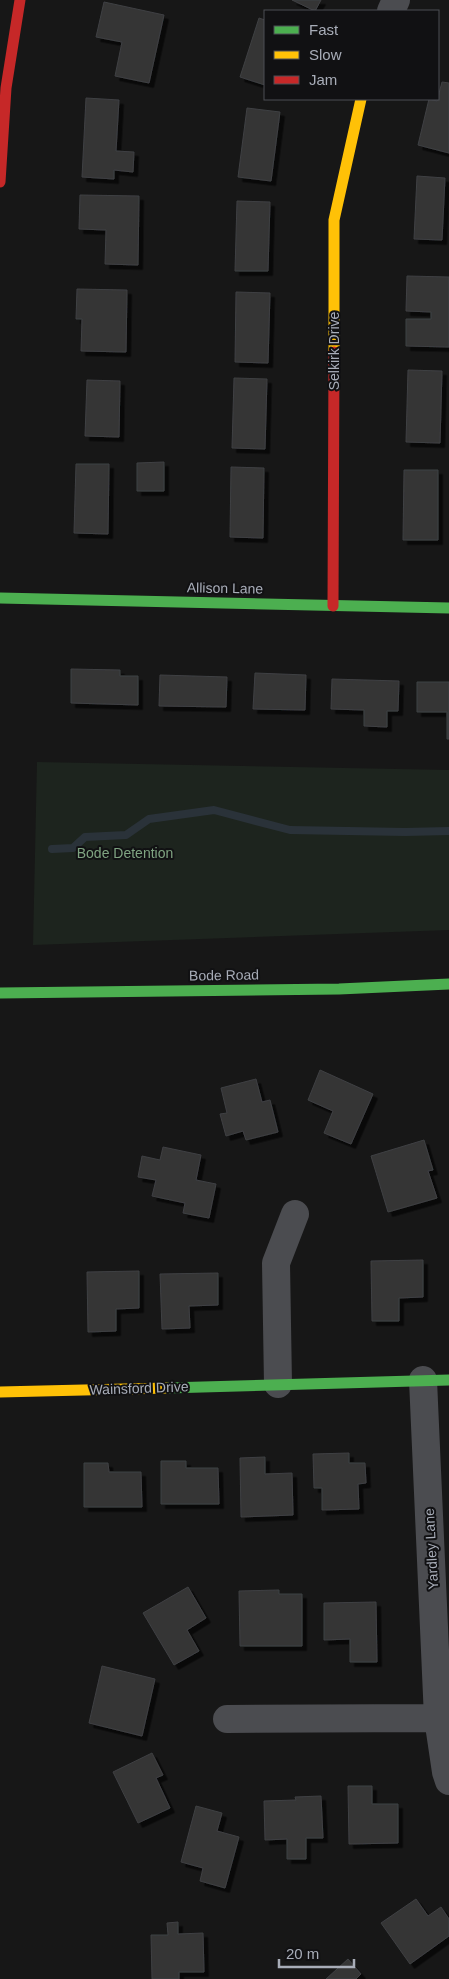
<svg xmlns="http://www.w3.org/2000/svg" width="449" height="1979" viewBox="0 0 449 1979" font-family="Arial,sans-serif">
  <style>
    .green { fill: #1d241e }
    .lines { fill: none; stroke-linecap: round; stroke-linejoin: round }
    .stream { stroke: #2a3239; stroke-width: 8 }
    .building { fill: #353536; stroke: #3f4043; filter: url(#shadow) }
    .street { stroke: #4b4c50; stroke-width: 28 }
    .fast { stroke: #4caf50; stroke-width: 11 }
    .slow { stroke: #ffc107; stroke-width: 11 }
    .jam { stroke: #c62828; stroke-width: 11 }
    .labels { text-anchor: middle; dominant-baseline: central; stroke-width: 4; stroke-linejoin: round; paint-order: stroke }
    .street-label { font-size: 14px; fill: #a8adb8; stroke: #111113 }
    .park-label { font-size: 14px; fill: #7fa381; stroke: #111113 }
  </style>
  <defs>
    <filter id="shadow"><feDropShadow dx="4.5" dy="4.5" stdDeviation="0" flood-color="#0009"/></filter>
  </defs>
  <rect width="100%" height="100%" fill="#171717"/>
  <path class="green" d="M 37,762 L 449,770 L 449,930 L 33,945 Z"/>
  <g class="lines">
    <path class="stream" d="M 52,849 L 73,848 L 85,837 L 126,835 L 149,819 L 214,810 L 290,830 L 405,832 L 449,831"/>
  </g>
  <path class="building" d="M 292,0 L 321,0 L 315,11 Z
    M 104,2 L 164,15 L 149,83 L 115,76 L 122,42 L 96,37 Z
    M 259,18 L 265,20 L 265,85 L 240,77 Z
    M 442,82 L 449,83 L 449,153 L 418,145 L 429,99 L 437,101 Z
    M 86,98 L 119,100 L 116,151 L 134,152 L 133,172 L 114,170 L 114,179 L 82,177 Z
    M 247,108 L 280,112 L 271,181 L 238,177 Z
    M 417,176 L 445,178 L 442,240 L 414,239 Z
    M 80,195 L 139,196 L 138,265 L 105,264 L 106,230 L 79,229 Z
    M 237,201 L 270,202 L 268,271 L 235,271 Z
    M 407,276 L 449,277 L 449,347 L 406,346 L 406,319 L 431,319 L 431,312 L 406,311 Z
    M 77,289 L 127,290 L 126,352 L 81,351 L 82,319 L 76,319 Z
    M 236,292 L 270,293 L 268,363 L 235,362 Z
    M 408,370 L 442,371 L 440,443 L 406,442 Z
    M 234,378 L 267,379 L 265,449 L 232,448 Z
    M 87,380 L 120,381 L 119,437 L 85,436 Z
    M 164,462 L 164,491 L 137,491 L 137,463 Z
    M 76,464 L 109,464 L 108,534 L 74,533 Z
    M 231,467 L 264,468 L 263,538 L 230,537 Z
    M 404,470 L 438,470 L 438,540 L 403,540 Z
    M 71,669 L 120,670 L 120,676 L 138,676 L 138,705 L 71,703 Z
    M 255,673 L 306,675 L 305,710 L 253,709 Z
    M 160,675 L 227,677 L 226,707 L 159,706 Z
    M 332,679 L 399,681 L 398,711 L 387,711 L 387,727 L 364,726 L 364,710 L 331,709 Z
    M 417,682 L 449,682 L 449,739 L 447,739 L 447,712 L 417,712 Z
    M 320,1070 L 373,1094 L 351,1144 L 324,1133 L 333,1111 L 308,1100 Z
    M 256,1079 L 262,1102 L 270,1100 L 278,1132 L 246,1140 L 243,1131 L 226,1136 L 220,1114 L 227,1113 L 221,1088 Z
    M 424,1140 L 433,1170 L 428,1171 L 437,1198 L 388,1212 L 371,1156 Z
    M 163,1147 L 201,1155 L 196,1180 L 216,1184 L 209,1218 L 183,1213 L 185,1203 L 152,1196 L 156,1180 L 138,1177 L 142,1156 L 160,1160 Z
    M 423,1260 L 423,1297 L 399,1298 L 399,1321 L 372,1321 L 371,1261 Z
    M 139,1271 L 139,1308 L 116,1309 L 116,1331 L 88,1332 L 87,1272 Z
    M 218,1273 L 218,1305 L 189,1306 L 190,1328 L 162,1329 L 160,1274 Z
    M 349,1453 L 349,1463 L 365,1463 L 366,1483 L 358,1484 L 359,1509 L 322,1510 L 322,1488 L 314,1488 L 313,1454 Z
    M 265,1457 L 265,1474 L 292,1473 L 293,1515 L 241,1517 L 240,1458 Z
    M 161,1461 L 186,1461 L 186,1468 L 218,1468 L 219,1504 L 161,1504 Z
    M 84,1463 L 108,1463 L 109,1472 L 141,1472 L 142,1507 L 84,1507 Z
    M 188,1587 L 206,1618 L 187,1630 L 199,1651 L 174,1665 L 143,1613 Z
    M 279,1590 L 279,1594 L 302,1594 L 302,1646 L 240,1646 L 239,1591 Z
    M 376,1602 L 377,1662 L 350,1662 L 350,1639 L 324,1640 L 324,1603 Z
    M 102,1666 L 155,1679 L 142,1736 L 89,1723 Z
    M 152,1753 L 163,1775 L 156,1778 L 170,1808 L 138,1823 L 113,1772 Z
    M 348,1786 L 372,1786 L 372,1804 L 398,1804 L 398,1843 L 349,1844 Z
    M 321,1796 L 323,1838 L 306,1838 L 306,1859 L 287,1859 L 287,1839 L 265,1840 L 264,1801 L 296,1800 L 295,1797 Z
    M 196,1806 L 222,1813 L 217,1831 L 239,1837 L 225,1888 L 200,1881 L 203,1868 L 181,1862 Z
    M 416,1899 L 428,1916 L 441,1907 L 449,1919 L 449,1936 L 410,1964 L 381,1923 Z
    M 178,1922 L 178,1934 L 203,1933 L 204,1972 L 179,1972 L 179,1979 L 152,1979 L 151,1935 L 168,1935 L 167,1923 Z
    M 348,1959 L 361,1974 L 356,1979 L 326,1979 Z"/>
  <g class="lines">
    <path class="street" d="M 391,11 L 396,0
      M 423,1380 L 438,1718 L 446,1772 L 449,1781
      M 278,1384 L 276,1263 L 295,1214
      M 227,1719 L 438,1718"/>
    <path class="fast" d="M 0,598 L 449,608
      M 0,993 L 339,989 L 449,984
      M 167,1388 L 449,1380"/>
    <path class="slow" d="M 334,352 L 334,220 L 361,99
      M 0,1392 L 167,1388"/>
    <path class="jam" d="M 0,182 L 6,88 L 20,0
      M 333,606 L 334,352"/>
  </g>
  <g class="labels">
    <g class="street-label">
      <text transform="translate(334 351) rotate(-90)">Selkirk Drive</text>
      <text transform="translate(225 588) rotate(1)">Allison Lane</text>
      <text transform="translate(224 975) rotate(-1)">Bode Road</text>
      <text transform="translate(139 1388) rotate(-2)">Wainsford Drive</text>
      <text transform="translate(431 1549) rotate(-93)">Yardley Lane</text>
    </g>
    <g class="park-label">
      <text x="125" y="853">Bode Detention</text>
    </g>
  </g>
  <rect x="264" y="10" width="175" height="90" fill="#111113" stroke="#4d4f55"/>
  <rect x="274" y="26" width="25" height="8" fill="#4caf50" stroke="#4d4f55"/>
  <text x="309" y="35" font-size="15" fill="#a8adb8">Fast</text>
  <rect x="274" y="51" width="25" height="8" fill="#ffc107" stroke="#4d4f55"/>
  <text x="309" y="60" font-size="15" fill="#a8adb8">Slow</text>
  <rect x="274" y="76" width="25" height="8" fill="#c62828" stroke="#4d4f55"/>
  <text x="309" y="85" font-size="15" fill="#a8adb8">Jam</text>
  <path d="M279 1959v8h75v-8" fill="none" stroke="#a8adb8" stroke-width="2.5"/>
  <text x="286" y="1959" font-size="15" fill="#a8adb8" stroke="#111113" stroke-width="4" paint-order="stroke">20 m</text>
</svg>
